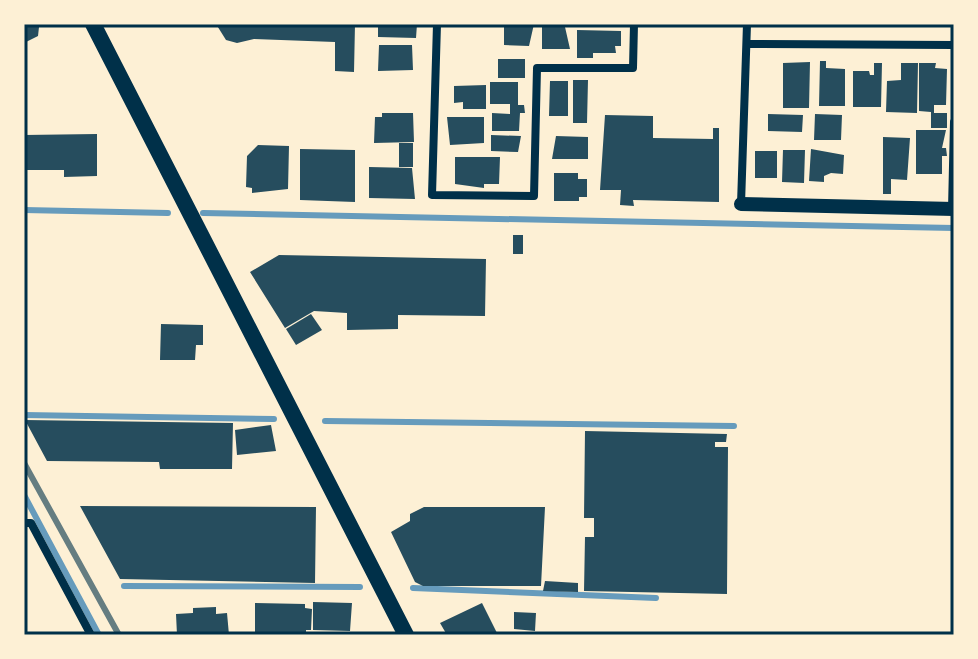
<svg xmlns="http://www.w3.org/2000/svg" width="978" height="659" viewBox="0 0 978 659" font-family="'Exo 2',sans-serif">
  <style>
    .lines { fill: none; stroke-linecap: round; stroke-linejoin: round }
    .stream { stroke: #669bbc; stroke-width: 6 }
    .building { fill: #264d5e }
    .minor { stroke: #003049; stroke-width: 8 }
    .tertiary { stroke: #003049; stroke-width: 14 }
    .secondary { stroke: #003049; stroke-width: 16 }
    .rail { stroke: #657d81; stroke-width: 6 }
    .neatline { fill: none; stroke: #003049; stroke-width: 3 }
  </style>
  <rect width="100%" height="100%" fill="#fdf0d5"/>
  <g class="lines">
    <path class="stream" d="M 24,210 L 168,213
      M 203,213 L 954,228
      M 24,415 L 274,419
      M 325,421 L 734,426
      M 24,495 L 99,635
      M 124,586 L 360,587
      M 413,588 L 656,598"/>
  </g>
  <path class="building" d="M 24,24 L 38,24 L 39,27 L 38,36 L 24,43 Z
    M 216,24 L 355,24 L 354,72 L 335,71 L 335,42 L 254,39 L 237,43 L 226,40 Z
    M 378,24 L 417,24 L 416,38 L 378,37 Z
    M 504,24 L 534,24 L 529,46 L 504,45 Z
    M 542,24 L 573,24 L 565,27 L 570,49 L 542,49 Z
    M 577,30 L 621,31 L 621,46 L 615,46 L 616,53 L 593,53 L 593,58 L 577,58 Z
    M 379,45 L 412,45 L 413,70 L 378,71 Z
    M 498,59 L 525,59 L 525,78 L 498,78 Z
    M 820,61 L 826,61 L 826,68 L 845,69 L 845,106 L 819,106 Z
    M 810,62 L 809,108 L 783,108 L 783,63 Z
    M 874,63 L 882,63 L 881,107 L 853,107 L 853,71 L 869,71 L 870,75 L 874,75 Z
    M 901,63 L 918,63 L 917,113 L 886,112 L 887,81 L 901,80 Z
    M 919,63 L 936,63 L 935,68 L 947,69 L 946,105 L 934,105 L 934,113 L 947,113 L 947,128 L 931,128 L 931,112 L 919,111 Z
    M 573,80 L 588,80 L 587,123 L 573,123 Z
    M 550,81 L 568,81 L 568,116 L 549,116 Z
    M 490,82 L 518,82 L 518,105 L 524,105 L 525,113 L 520,113 L 519,131 L 492,131 L 492,113 L 510,114 L 510,104 L 490,104 Z
    M 486,85 L 486,109 L 463,109 L 463,102 L 454,103 L 454,86 Z
    M 382,113 L 413,113 L 414,142 L 374,143 L 375,117 L 382,117 Z
    M 768,114 L 803,115 L 802,132 L 768,131 Z
    M 815,114 L 842,115 L 841,140 L 814,140 Z
    M 605,115 L 653,116 L 653,138 L 713,139 L 713,128 L 719,128 L 719,202 L 633,200 L 634,206 L 620,205 L 621,190 L 600,190 Z
    M 447,117 L 484,117 L 484,143 L 450,145 Z
    M 916,130 L 946,130 L 942,148 L 946,148 L 947,156 L 942,156 L 942,174 L 916,174 Z
    M 97,134 L 97,176 L 64,177 L 64,170 L 24,170 L 24,135 Z
    M 491,135 L 521,136 L 518,152 L 491,151 Z
    M 556,136 L 588,137 L 588,159 L 552,159 Z
    M 883,137 L 910,138 L 907,180 L 891,179 L 891,194 L 883,194 Z
    M 399,143 L 413,143 L 413,167 L 399,167 Z
    M 258,145 L 289,146 L 288,189 L 252,193 L 252,188 L 246,187 L 247,156 Z
    M 300,149 L 355,150 L 355,202 L 300,200 Z
    M 811,149 L 844,155 L 843,174 L 831,173 L 824,176 L 824,182 L 809,181 Z
    M 783,150 L 805,150 L 804,183 L 782,182 Z
    M 755,151 L 777,151 L 777,178 L 755,178 Z
    M 455,157 L 500,157 L 499,184 L 484,184 L 484,188 L 455,184 Z
    M 369,167 L 412,168 L 415,199 L 369,198 Z
    M 554,173 L 578,173 L 578,179 L 587,179 L 587,197 L 579,197 L 579,201 L 554,201 Z
    M 513,235 L 523,235 L 523,254 L 513,254 Z
    M 279,255 L 486,259 L 485,316 L 398,315 L 398,329 L 347,330 L 347,313 L 314,311 L 285,328 L 250,272 Z
    M 311,314 L 322,330 L 296,345 L 286,329 Z
    M 161,324 L 203,325 L 203,345 L 196,345 L 195,360 L 160,360 Z
    M 25,420 L 233,423 L 232,469 L 160,469 L 159,462 L 47,461 Z
    M 271,425 L 276,451 L 237,455 L 235,430 Z
    M 585,431 L 727,434 L 726,442 L 715,442 L 715,447 L 728,447 L 727,594 L 584,591 L 585,537 L 594,537 L 594,518 L 584,518 Z
    M 80,506 L 316,507 L 315,583 L 120,579 Z
    M 424,507 L 545,507 L 541,586 L 423,586 L 415,582 L 391,532 L 410,521 L 410,514 Z
    M 545,581 L 578,583 L 578,592 L 543,591 Z
    M 313,602 L 352,603 L 350,631 L 313,630 Z
    M 255,603 L 305,604 L 305,608 L 312,609 L 311,630 L 306,630 L 306,635 L 255,634 Z
    M 482,603 L 498,635 L 447,635 L 440,623 Z
    M 216,607 L 216,614 L 227,613 L 229,635 L 177,635 L 176,614 L 193,613 L 193,608 Z
    M 514,612 L 536,613 L 535,631 L 514,629 Z"/>
  <g class="lines">
    <path class="minor" d="M 437,24 L 432,195 L 534,196 L 537,68 L 633,68 L 634,24
      M 747,44 L 954,45
      M 741,204 L 747,24
      M 952,209 L 954,122
      M 24,523 L 31,523 L 91,635"/>
    <path class="tertiary" d="M 741,204 L 954,209"/>
    <path class="secondary" d="M 93,24 L 406,635"/>
    <path class="rail" d="M 24,463 L 119,635"/>
  </g>
  <rect width="978" height="659" fill="none" stroke="#fdf0d5" stroke-width="52"/>
  <rect x="26" y="26" width="926" height="607" class="neatline"/>
</svg>
